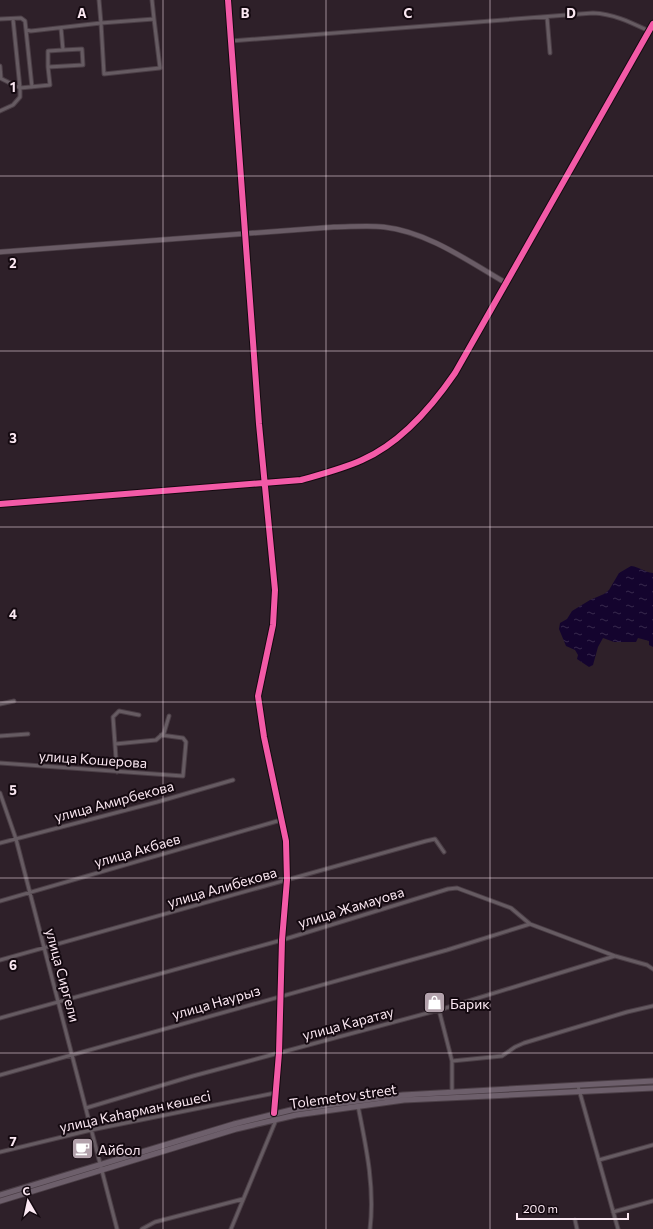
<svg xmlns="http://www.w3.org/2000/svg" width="653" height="1229" viewBox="0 0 653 1229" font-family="Commissioner,sans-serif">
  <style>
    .water { fill: url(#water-ripples) }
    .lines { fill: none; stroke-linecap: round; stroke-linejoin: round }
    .street-casing { stroke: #4b3e46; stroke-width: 5 }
    .secondary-casing { stroke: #4b3e46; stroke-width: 6 }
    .primary-casing { stroke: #4b3e46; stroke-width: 7 }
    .street { stroke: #665b62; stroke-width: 3 }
    .secondary { stroke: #6a5c66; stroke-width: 4.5 }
    .primary { stroke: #6d5f6b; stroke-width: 5 }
    .cycleway-casing { stroke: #140910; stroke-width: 8 }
    .cycleway { stroke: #f35aa7; stroke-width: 6 }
    .grid { fill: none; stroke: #fbe8f2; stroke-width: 1; stroke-opacity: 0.55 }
    .labels { text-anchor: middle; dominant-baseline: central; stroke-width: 4; stroke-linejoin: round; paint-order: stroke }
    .street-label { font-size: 14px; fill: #fbe8f2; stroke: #140910 }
    .poi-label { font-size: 14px; fill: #fbe8f2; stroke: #140910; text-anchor: start }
    .grid-label { font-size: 13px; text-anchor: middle; font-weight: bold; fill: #fbe8f2; stroke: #140910; stroke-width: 4; stroke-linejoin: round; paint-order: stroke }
  </style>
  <defs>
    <pattern id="water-ripples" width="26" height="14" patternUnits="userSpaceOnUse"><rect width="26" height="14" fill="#14042e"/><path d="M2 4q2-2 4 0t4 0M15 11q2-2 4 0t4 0" fill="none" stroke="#37294d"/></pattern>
  </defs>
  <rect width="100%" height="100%" fill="#2e2029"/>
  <path class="water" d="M 631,566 C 640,567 644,572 653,573 L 653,647 L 649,645 L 649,641 L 638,638 L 636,642 L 614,642 L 603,638 L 598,647 L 593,665 L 589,667 L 577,659 L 578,655 L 575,650 L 566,646 L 559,629 L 560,623 L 567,619 L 572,611 L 590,600 L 604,594 L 609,590 L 619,573 Z"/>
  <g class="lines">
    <defs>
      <path id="street" d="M 152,0 L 154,19
        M 547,17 L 550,53
        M 0,19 L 21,18 L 25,21 L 26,30 L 31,31 L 101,23 L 104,74 L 160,68 L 154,19 L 101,23 L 99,0
        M 13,19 L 20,88 L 50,85 L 48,67
        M 61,28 L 63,50 L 82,49 L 83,65 L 48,67 L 48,51 L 63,50
        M 26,30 L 32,87
        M 231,41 L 593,13 C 614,14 630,22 649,31
        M 0,66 L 1,78
        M 0,78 L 20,88 L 20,97 L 13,105 L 0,111
        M 0,704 L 14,701
        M 0,736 L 28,734
        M 115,744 L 156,740 L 164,733 L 169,716
        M 0,763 L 183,776 L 186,742 L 183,738 L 161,735
        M 117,772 L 113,717 L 119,711 L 139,715
        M 0,793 L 16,839 L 117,1229
        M 0,843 L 157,802 L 233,780
        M 0,901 L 281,820
        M 0,960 L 426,841 L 435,839 L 444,852
        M 439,1010 L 452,1061 L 452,1092
        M 0,1018 L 282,940 L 448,889 L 457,888 L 511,908 L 530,924 L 615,956 L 647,965 L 653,969
        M 452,1061 L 502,1056 L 515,1047 L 524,1043 L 627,1012 L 653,1006
        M 0,1075 L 447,950 L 530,924
        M 578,1086 L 618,1229
        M 358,1106 C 366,1146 375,1187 370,1229
        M 86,1108 L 193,1076 L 439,1010 L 615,956
        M 0,1152 L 91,1130 L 275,1093
        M 599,1160 L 653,1145
        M 613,1212 L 653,1201
        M 575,1220 L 577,1229
        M 142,1229 L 155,1222 L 243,1199
        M 231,1229 L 276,1120"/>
      <path id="secondary" d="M 228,0 L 259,424 L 275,590 L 273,625 L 258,696 L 264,737 L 286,841 L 287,880 L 282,940 L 279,1053 L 274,1113
        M 0,252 L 334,227 C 350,227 368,225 384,227 C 428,232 468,261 506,283
        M 0,504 L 301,480 C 322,474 342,469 362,460 C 401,443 431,408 455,373 L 653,24"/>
      <path id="primary" d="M 0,1195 L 234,1124 L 291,1110 L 403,1095 L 653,1081
        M 0,1201 L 236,1129 L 296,1115 L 404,1100 L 653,1088"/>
    </defs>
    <use href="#street" class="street-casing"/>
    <use href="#secondary" class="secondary-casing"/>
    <use href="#primary" class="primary-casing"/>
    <use href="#street" class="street"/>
    <use href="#secondary" class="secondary"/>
    <use href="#primary" class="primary"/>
    <defs>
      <path id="cycleway" d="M 228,0 L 259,424 L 275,590 L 273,625 L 258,696 L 264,737 L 286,841 L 287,880 L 282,940 L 279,1053 L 274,1113
        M 0,504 L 301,480 C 322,474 342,469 362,460 C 401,443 431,408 455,373 L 653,24"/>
    </defs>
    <use href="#cycleway" class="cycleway-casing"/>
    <use href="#cycleway" class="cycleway"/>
  </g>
  <path class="grid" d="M 163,0 L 163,1229M 326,0 L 326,1229M 490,0 L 490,1229M 0,176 L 653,176M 0,351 L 653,351M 0,527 L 653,527M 0,702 L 653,702M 0,878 L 653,878M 0,1053 L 653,1053"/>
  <defs>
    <symbol id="shop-square" viewBox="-11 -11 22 22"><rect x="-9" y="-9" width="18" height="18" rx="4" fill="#b3a2ac" stroke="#140910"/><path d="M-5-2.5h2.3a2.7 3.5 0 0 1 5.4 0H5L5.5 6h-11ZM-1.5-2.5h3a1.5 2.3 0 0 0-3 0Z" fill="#fff"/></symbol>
    <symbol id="cafe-square" viewBox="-11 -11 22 22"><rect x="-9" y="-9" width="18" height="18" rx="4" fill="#b3a2ac" stroke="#140910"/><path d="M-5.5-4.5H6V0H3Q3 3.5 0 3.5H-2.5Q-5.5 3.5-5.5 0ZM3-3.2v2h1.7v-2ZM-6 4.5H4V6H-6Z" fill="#fff"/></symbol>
  </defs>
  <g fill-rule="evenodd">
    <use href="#shop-square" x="422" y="990" width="25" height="25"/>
    <use href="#cafe-square" x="70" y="1136" width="25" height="25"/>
  </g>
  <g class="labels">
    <g class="street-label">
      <text transform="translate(93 759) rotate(4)">улица Кошерова</text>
      <text transform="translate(114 801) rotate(-15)">улица Амирбекова</text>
      <text transform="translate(137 850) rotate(-16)">улица Акбаев</text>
      <text transform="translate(222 887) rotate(-16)">улица Алибекова</text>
      <text transform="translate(351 907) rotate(-17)">улица Жамауова</text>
      <text transform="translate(63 975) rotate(75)">улица Сиргели</text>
      <text transform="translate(216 1002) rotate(-16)">улица Наурыз</text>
      <text transform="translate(348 1023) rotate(-15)">улица Каратау</text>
      <text transform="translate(343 1096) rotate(-8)">Tolemetov street</text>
      <text transform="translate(135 1111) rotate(-12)">улица Каһарман көшесі</text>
    </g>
    <g class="poi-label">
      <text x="450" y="1003">Барик</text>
      <text x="98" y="1149">Айбол</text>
    </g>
  </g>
  <g class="grid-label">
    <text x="82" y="18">A</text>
    <text x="245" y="18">B</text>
    <text x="408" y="18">C</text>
    <text x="571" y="18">D</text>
    <text x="13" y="92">1</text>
    <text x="13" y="268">2</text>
    <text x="13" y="443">3</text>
    <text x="13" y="619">4</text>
    <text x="13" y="795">5</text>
    <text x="13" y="970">6</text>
    <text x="13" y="1146">7</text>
  </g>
  <g transform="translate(28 1201) rotate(351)" stroke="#140910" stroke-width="3" paint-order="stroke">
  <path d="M0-3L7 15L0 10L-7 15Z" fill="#fbe8f2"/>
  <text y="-6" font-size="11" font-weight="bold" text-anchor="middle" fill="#fbe8f2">С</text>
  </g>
  <path d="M517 1213v6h111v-6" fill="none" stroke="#fbe8f2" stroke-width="2"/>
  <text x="523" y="1213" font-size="12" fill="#fbe8f2" stroke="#140910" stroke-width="3" paint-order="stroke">200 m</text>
</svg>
